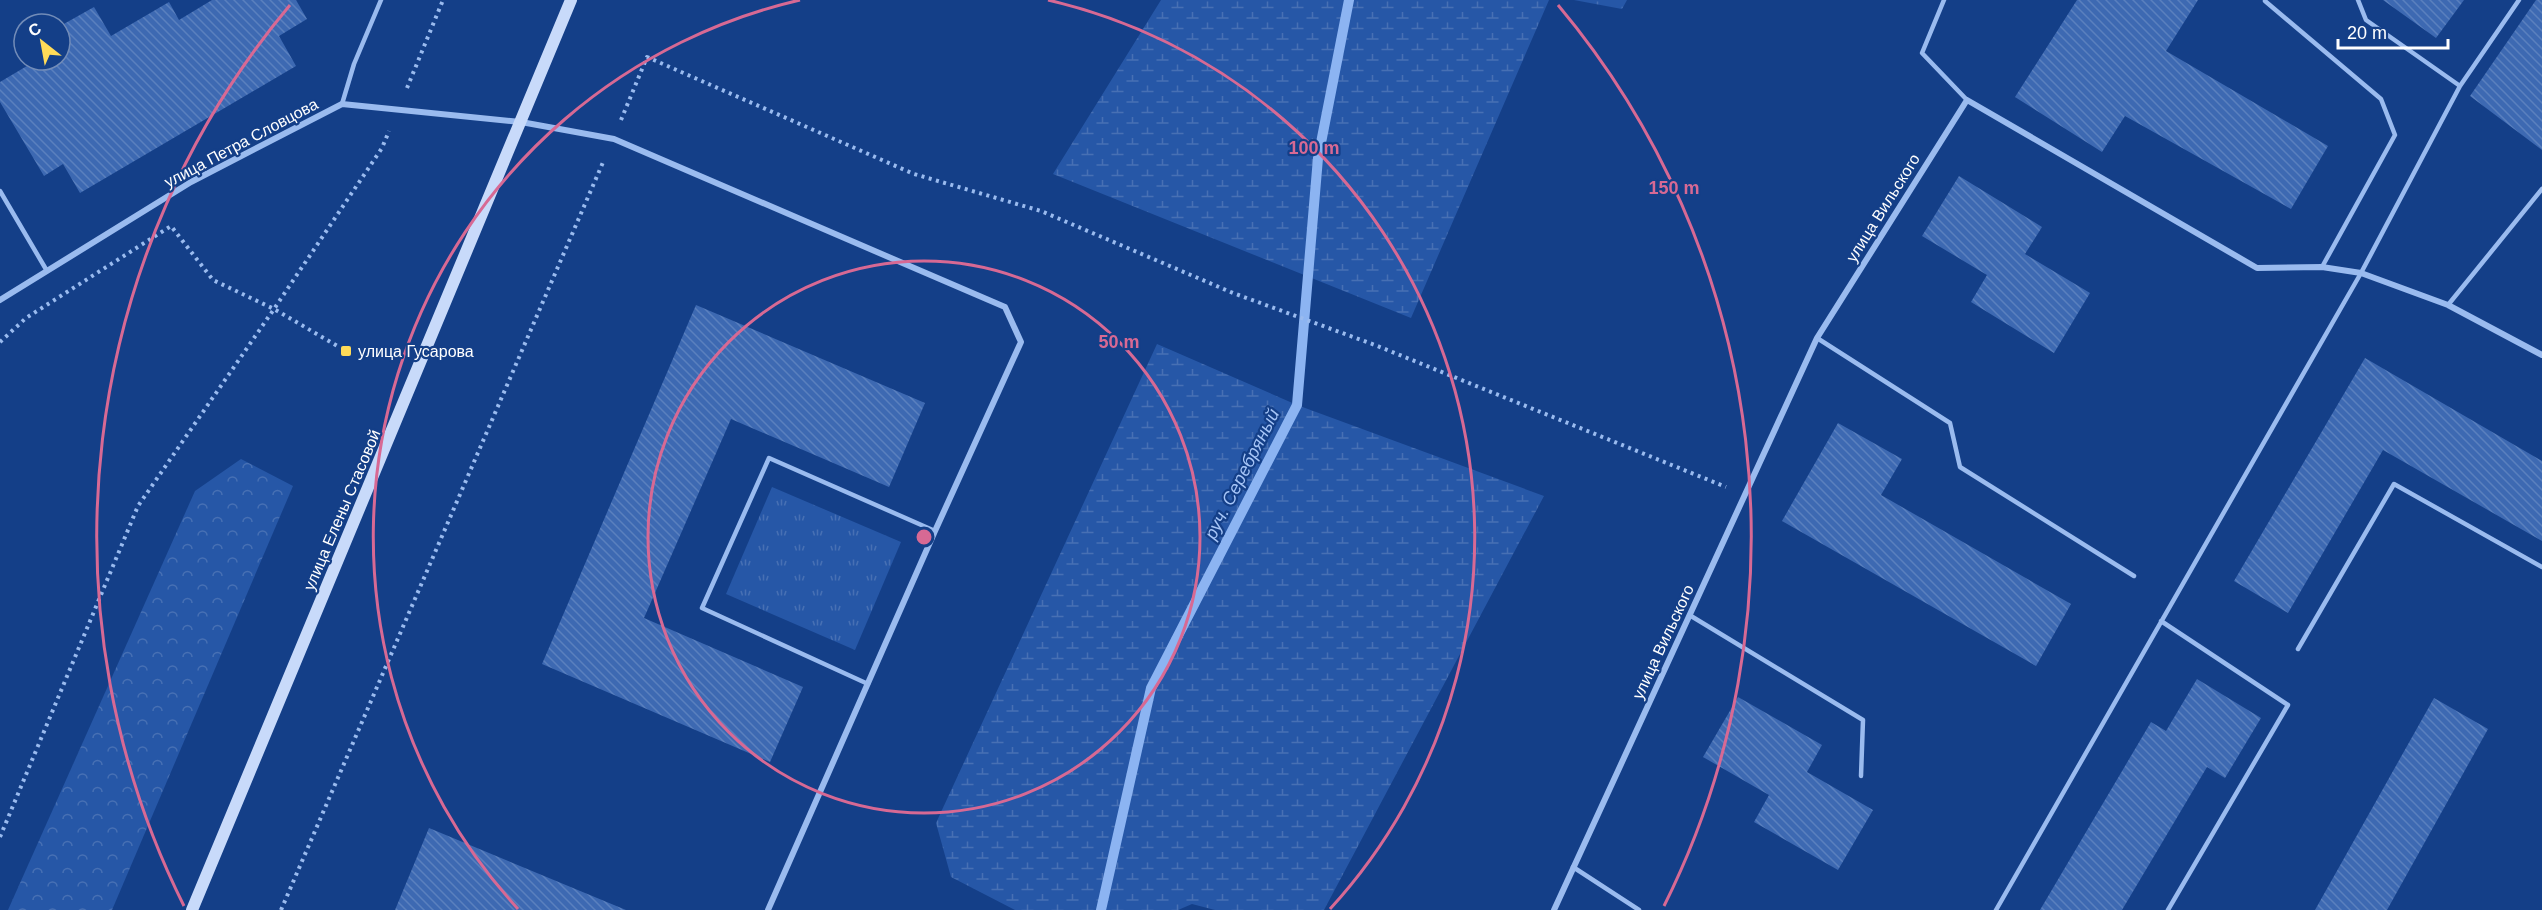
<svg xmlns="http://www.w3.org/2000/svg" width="2542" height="910" viewBox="0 0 2542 910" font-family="Helvetica,sans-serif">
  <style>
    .forest { fill: url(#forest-crowns) }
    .wetland { fill: url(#wetland-marsh) }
    .park { fill: url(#park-tufts) }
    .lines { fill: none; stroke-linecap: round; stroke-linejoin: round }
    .stream { stroke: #8cb4f2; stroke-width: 10 }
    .building { fill: url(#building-back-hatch) }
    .path { stroke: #9abbef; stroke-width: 4; stroke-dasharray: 3 4.5; stroke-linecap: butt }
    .lane { stroke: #9abbef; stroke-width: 4.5 }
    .street { stroke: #9abbef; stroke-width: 6 }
    .secondary { stroke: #c8dafa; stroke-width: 12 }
    .ring { fill: none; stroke: #d76994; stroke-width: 3 }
    .poi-dot { fill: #ffdb58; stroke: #143f88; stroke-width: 2 }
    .labels { text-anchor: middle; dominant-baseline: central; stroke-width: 4.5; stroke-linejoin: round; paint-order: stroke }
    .street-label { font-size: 16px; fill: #fff; stroke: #143f88 }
    .poi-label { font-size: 16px; fill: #fff; stroke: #143f88; text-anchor: start }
    .water-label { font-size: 18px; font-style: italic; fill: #a6c5f7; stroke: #143f88 }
    .centre { fill: #d76994; stroke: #143f88; stroke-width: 3 }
    .ring-label { font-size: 18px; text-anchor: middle; font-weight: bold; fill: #d76994; stroke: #143f88; stroke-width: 4.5; stroke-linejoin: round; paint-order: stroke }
  </style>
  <defs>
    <pattern id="forest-crowns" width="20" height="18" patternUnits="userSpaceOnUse" patternTransform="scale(1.5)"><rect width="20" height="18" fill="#2657a7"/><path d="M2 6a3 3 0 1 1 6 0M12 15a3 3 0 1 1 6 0" fill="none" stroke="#4770b4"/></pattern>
    <pattern id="wetland-marsh" width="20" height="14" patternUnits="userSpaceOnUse" patternTransform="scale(1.5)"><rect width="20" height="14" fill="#2657a7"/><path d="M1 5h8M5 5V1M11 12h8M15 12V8" fill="none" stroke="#4770b4"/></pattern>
    <pattern id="park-tufts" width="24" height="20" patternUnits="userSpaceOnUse" patternTransform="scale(1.5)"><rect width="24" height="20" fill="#2657a7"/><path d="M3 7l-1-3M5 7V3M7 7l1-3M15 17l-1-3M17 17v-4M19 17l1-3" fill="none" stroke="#4770b4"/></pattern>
    <pattern id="building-back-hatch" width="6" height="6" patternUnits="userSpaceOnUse" patternTransform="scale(1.5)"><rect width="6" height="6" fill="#3d69b2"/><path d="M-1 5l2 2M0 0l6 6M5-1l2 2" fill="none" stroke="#5a80be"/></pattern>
  </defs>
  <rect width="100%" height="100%" fill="#143f88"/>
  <path class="forest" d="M 241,459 L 293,486 L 112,910 L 8,910 L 195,491 Z"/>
  <path class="wetland" d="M 1161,0 L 1549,0 L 1411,318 L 1053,174 Z
    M 1574,0 L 1627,0 L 1622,9 Z
    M 1157,344 L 1297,405 L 1544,496 L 1324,910 L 1215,910 L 1192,904 L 1178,910 L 1015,910 L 951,877 L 936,823 Z"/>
  <path class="park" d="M 772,487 L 901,542 L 855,650 L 726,594 Z"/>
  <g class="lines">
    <path class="stream" d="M 1101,910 L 1151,688 L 1297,405 L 1318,158 L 1349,0"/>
  </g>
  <path class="building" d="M 212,0 L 296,0 L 307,19 L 279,36 L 296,66 L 80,193 L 63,164 L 44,176 L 0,102 L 0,82 L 37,60 L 60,60 L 60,45 L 70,39 L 62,25 L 94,7 L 111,36 L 169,2 L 179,20 Z
    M 2077,0 L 2198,0 L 2166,51 L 2328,146 L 2291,209 L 2125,116 L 2102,152 L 2015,97 Z
    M 2383,0 L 2464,0 L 2436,38 Z
    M 2536,0 L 2542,0 L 2542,150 L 2470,96 Z
    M 1959,176 L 2042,227 L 2025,254 L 2090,293 L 2054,353 L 1971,302 L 1987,275 L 1922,236 Z
    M 696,305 L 925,403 L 889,487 L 731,419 L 644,618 L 803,687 L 770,762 L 542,664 Z
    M 2365,358 L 2542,461 L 2542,541 L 2383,450 L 2288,613 L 2234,581 Z
    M 1838,423 L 1902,459 L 1881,495 L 2071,604 L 2036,666 L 1782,521 Z
    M 2197,679 L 2261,718 L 2225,778 L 2207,767 L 2122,910 L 2040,910 L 2151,722 L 2166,731 Z
    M 1738,697 L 1822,745 L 1807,772 L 1873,810 L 1838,870 L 1754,822 L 1769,795 L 1703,757 Z
    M 2434,698 L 2488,729 L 2387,910 L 2315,910 Z
    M 429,828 L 626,910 L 395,910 Z"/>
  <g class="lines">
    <path class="path" d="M 407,88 L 443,0
      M 621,120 L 647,57 L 914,174 L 1041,211 L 1233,293 L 1375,345 L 1726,487
      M 0,342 L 26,318 L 171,226 L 213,280 L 274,309 L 346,351
      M 0,837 L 138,506 L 274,309 L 382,148 L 389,131
      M 281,910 L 604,160"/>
    <path class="lane" d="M 1944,0 L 1922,53 L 1967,100
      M 2358,0 L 2366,20 L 2460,86
      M 2265,1 L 2381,99 L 2395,135 L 2322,267
      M 342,104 L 354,64 L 381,0
      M 0,191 L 47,271
      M 2448,305 L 2542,189
      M 1817,338 L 1950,423 L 1960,467 L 2134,576
      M 1691,616 L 1863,720 L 1861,776
      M 2161,621 L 2288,705 L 2168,910
      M 2298,649 L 2394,484 L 2542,567
      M 868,684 L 702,608 L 769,458 L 935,531
      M 1573,867 L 1639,910
      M 1996,910 L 2361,273 L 2460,86 L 2519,0"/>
    <path class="street" d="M 0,300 L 191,182 L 342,104 L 521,122 L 614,139 L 1005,307 L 1021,342 L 935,531 L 768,910
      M 1554,910 L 1817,338 L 1967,100 L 2257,268 L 2322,267 L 2361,273 L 2448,305 L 2542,355"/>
    <path class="secondary" d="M 192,910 L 571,0"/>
  </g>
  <g class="ring">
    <circle cx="924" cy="537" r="276"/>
    <path d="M518 909A551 551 0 0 1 800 0M1048 0A551 551 0 0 1 1330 909"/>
    <path d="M184 906A827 827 0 0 1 290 5M1558 5A827 827 0 0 1 1664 906"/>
  </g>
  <rect class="poi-dot" x="340" y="345" width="12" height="12" rx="3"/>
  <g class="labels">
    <g class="street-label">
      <text transform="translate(241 143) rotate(-28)">улица Петра Словцова</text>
      <text transform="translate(1883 208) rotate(-58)">улица Вильского</text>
      <text transform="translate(342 510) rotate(-67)">улица Елены Стасовой</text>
      <text transform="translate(1663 642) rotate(-65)">улица Вильского</text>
    </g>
    <g class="poi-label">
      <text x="358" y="351">улица Гусарова</text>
    </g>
    <g class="water-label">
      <text transform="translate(1242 474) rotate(-63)">руч. Серебряный</text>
    </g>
  </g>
  <circle cx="924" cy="537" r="9" class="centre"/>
  <g class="ring-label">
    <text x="1314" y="154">100 m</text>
    <text x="1674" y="194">150 m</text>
    <text x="1119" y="348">50 m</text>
  </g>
  <g transform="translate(42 42) rotate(329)"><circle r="28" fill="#143f88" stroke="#728cb8" stroke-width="1.5"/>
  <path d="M0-4.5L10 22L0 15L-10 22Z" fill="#ffdb58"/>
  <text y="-9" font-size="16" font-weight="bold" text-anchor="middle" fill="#ffffff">С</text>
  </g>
  <path d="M2338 39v9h110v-9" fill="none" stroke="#ffffff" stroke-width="3"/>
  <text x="2347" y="39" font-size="18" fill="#ffffff" stroke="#143f88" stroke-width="4.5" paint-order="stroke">20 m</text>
</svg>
